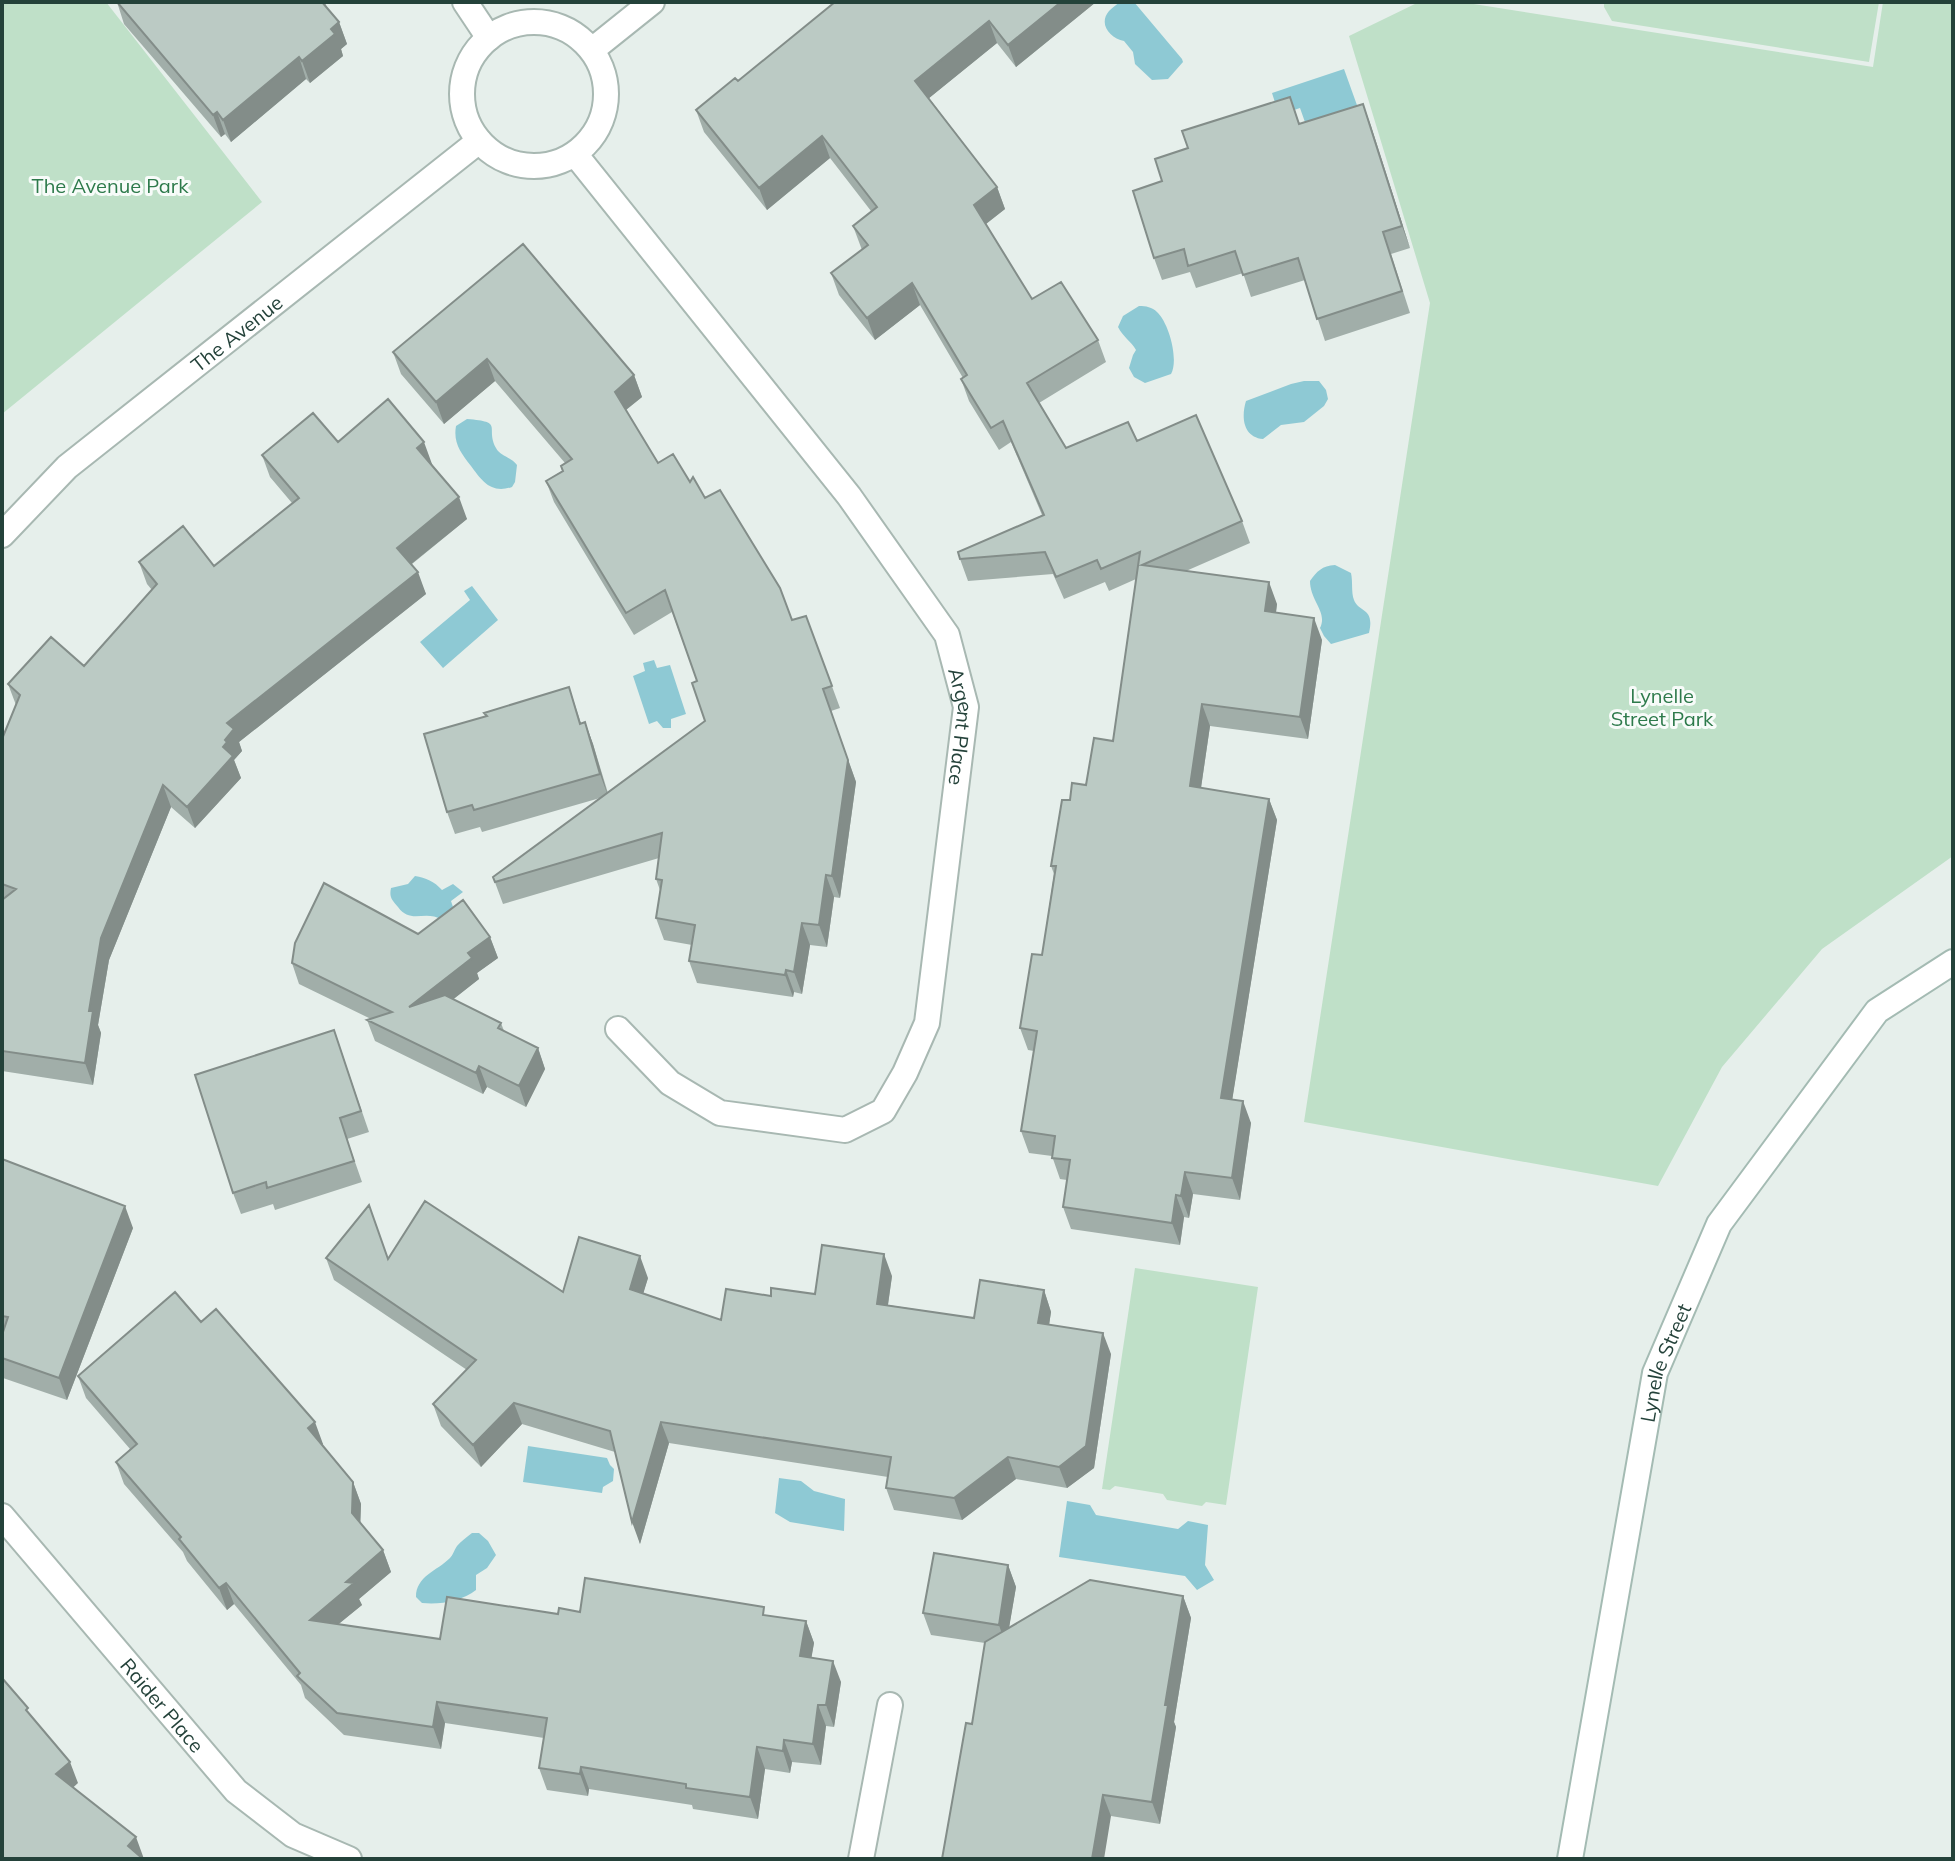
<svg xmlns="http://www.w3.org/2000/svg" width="1955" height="1861" viewBox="0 0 1955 1861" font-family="Mulish,sans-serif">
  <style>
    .green { fill: #bfe0c8 }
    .water { fill: #8ec9d4 }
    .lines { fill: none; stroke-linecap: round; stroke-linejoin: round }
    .street-casing { stroke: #a8b8b2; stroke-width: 28 }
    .secondary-casing { stroke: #a4bbb3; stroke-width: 28 }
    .street { stroke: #fff; stroke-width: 24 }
    .secondary { stroke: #fff; stroke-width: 24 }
    .wall { fill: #a1aea9 }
    .shaded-wall { fill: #838d89 }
    .building { fill: #bbcac4; stroke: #838d89; stroke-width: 2 }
    .labels { text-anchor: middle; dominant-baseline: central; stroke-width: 6; stroke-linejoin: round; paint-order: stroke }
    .park-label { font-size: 20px; fill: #2d7a4b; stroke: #f7fbf9 }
    .street-label { font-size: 20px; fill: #24423a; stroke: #f7fbf9 }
  </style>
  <rect width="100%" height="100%" fill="#e6efeb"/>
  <path class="green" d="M 2,2 L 106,2 L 262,202 L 2,414 Z
    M 1419,2 L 1461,2 L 1873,67 L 1883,2 L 1953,2 L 1953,856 L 1822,949 L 1722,1067 L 1658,1186 L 1304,1122 L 1430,303 L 1349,36 Z
    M 1604,2 L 1879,2 L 1869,62 L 1612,21 L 1604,7 Z
    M 1135,1268 L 1258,1287 L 1226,1505 L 1206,1502 L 1202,1506 L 1167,1500 L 1163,1494 L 1115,1486 L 1110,1490 L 1102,1489 Z"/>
  <path class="water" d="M 1120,2 L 1134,2 L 1182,59 L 1183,62 L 1168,79 L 1152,80 L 1135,64 L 1133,52 L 1124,41 C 1110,38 1098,24 1109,11 C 1112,8 1116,5 1120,2 Z
    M 1344,69 L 1358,108 L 1306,125 L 1300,108 L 1279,115 L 1272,93 Z
    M 1139,306 C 1146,306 1152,307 1157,312 C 1169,323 1179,360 1171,374 L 1145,383 L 1134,377 L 1129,368 L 1133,355 L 1136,350 C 1131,341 1123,337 1118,327 L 1123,316 Z
    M 1304,381 L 1319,381 L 1326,390 L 1328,399 L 1324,406 L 1304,422 L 1281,425 L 1263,439 C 1243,437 1241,417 1246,401 L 1291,384 Z
    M 467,419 C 505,422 485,427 496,448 C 500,456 511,457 517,465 L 515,482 L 512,487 C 491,494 482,481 471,466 C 461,453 453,443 456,426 Z
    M 1335,565 L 1351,573 C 1353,582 1351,592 1354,600 C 1359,613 1375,607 1369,633 L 1331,644 L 1324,636 L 1320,628 C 1328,612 1310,601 1310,581 C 1317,571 1322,566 1335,565 Z
    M 472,586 L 498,620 L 443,668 L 420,642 L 470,600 L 464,591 Z
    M 654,660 L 657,668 L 670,665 L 686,714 L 671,719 L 671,728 L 663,728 L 657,721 L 649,724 L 633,676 L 645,671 L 643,663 Z
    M 415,876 C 426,878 434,881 442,890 L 453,884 L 463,892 L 451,901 L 454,910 L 442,920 C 425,909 411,925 398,907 C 392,900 389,897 391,888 L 408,884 Z
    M 528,1446 L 607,1458 L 610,1465 L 614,1469 L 613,1481 L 603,1487 L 602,1493 L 523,1482 Z
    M 779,1478 L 801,1481 L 814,1491 L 845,1499 L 844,1531 L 790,1522 L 775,1513 Z
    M 1067,1501 L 1090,1505 L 1096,1515 L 1178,1529 L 1188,1521 L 1208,1525 L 1205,1565 L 1214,1580 L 1197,1590 L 1185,1576 L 1059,1557 Z
    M 472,1533 L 479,1533 L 488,1541 L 496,1555 L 487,1568 L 476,1575 L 476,1590 C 462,1601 440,1605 422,1603 L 416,1597 C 416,1576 437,1571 450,1558 C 453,1555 454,1550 457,1546 C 461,1541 467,1537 472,1533 Z"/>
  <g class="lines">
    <defs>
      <g id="street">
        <path d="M 465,2 L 489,38"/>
        <circle cx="534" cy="94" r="72"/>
        <path d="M 592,50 L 652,2"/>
        <path id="s1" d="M 575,154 L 849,496 L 947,635 L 966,707 L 927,1023 L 905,1073 L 883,1111 L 845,1130 L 720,1113 L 670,1083 L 618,1029"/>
        <path id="s2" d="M 2,535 L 67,467 L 479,141"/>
        <path id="s3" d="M 2,1516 L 236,1791 L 293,1835 L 349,1859"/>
        <path d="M 861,1859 L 890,1705"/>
      </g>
      <g id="secondary">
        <path id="s4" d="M 1570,1859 L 1655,1373 L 1719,1224 L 1877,1011 L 1953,962"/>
      </g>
    </defs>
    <use href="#street" class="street-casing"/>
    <use href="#secondary" class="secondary-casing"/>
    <use href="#street" class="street"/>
    <use href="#secondary" class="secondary"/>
  </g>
  <path class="wall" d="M 117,2 L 325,2 L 327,8 L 339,22 L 347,44 L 341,49 L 343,56 L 310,83 L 306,79 L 231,142 L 225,134 L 221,137 L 124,24 Z
    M 835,2 L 1096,2 L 1016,67 L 997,43 L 929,98 L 997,187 L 1005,209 L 986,224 L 1032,299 L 1098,340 L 1106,362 L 1039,403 L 1066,448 L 1137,441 L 1242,521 L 1250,543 L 1186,571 L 1277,604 L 1276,613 L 1322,640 L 1308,739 L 1210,726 L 1201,788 L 1269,799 L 1277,820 L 1232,1100 L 1251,1123 L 1240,1200 L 1193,1194 L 1189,1218 L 1184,1217 L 1180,1245 L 1071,1229 L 1063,1207 L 1067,1180 L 1060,1179 L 1052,1156 L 1029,1153 L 1021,1131 L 1034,1051 L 1028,1050 L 1020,1028 L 1042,955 L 1054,874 L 1051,866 L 1070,800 L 1086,785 L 1113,741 L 1136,579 L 1109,591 L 1105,582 L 1064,599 L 1053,574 L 968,581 L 960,559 L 1042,515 L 1011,442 L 999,450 L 969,401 L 961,379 L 963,378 L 920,305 L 875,340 L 839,295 L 831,273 L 862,250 L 853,226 L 871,211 L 830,158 L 767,210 L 704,132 L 696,110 L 738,81 Z
    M 1363,104 L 1410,248 L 1391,254 L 1410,313 L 1325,341 L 1305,280 L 1251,297 L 1243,273 L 1196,288 L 1190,272 L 1162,280 L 1154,258 L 1162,181 L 1300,124 Z
    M 523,244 L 634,375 L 642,397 L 626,410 L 658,463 L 690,482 L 705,498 L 792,620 L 806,616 L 840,708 L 831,711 L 856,782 L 840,898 L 834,897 L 827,947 L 810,945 L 802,994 L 794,992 L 793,997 L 697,983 L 689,961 L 692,945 L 664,940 L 656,918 L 660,890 L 656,879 L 659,858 L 503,904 L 493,877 L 600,798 L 482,832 L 480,827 L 455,834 L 447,812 L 486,717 L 484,713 L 569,687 L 581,723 L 585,722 L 593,744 L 608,793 L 705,721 L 697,681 L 672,612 L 634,635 L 554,502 L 546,481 L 562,471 L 561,466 L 565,463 L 495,381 L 444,424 L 401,374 L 393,352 Z
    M 338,442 L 432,464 L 467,519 L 412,564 L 426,594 L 239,742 L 242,751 L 234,760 L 241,778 L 195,828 L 171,807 L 109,960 L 98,1025 L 101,1033 L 93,1085 L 2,1071 L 2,739 L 16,705 L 8,684 L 84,666 L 152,590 L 147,584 L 139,562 L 214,566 L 292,503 L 270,477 L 262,455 Z
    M 418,934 L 490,937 L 498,958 L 477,973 L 479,979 L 453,999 L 501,1023 L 504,1031 L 538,1048 L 545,1069 L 526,1107 L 487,1087 L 483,1094 L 375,1041 L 367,1020 L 371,1019 L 299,984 L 292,963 Z
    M 334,1030 L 369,1132 L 347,1139 L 362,1182 L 275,1210 L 273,1204 L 241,1214 L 233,1193 Z
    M 2,1159 L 133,1228 L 67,1400 L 3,1378 L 2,1376 Z
    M 326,1258 L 563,1292 L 648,1278 L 643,1293 L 721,1320 L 771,1296 L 815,1294 L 892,1276 L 888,1305 L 974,1318 L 1044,1290 L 1051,1312 L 1049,1325 L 1111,1354 L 1094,1468 L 1067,1488 L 1016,1479 L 962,1520 L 894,1510 L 886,1488 L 888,1477 L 669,1443 L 640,1544 L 615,1452 L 522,1424 L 481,1467 L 441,1426 L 433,1404 L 467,1370 L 334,1280 Z
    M 201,1322 L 323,1444 L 322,1445 L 353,1482 L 361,1504 L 360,1523 L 383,1550 L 391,1572 L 359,1599 L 362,1605 L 338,1624 L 440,1639 L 558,1614 L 580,1612 L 767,1616 L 806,1621 L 814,1643 L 811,1658 L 841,1682 L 834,1727 L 826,1726 L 821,1765 L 792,1762 L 790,1773 L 765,1769 L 758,1819 L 693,1809 L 692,1805 L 589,1789 L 588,1796 L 547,1790 L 539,1768 L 544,1738 L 445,1723 L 441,1749 L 344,1735 L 305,1698 L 301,1685 L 234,1604 L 227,1610 L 187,1561 L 183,1552 L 124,1484 L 116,1462 L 130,1449 L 86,1398 L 78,1376 Z
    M 1008,1565 L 1016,1587 L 1009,1627 L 1183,1596 L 1191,1618 L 1174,1722 L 1176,1727 L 1160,1824 L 1111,1816 L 972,1724 L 985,1643 L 931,1635 L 923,1613 Z"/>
  <path class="shaded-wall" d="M 1061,2 L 1096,2 L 1016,67 L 1008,45 Z
    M 989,21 L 997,43 L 923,103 L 915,81 Z
    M 339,22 L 347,44 L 341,49 L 343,56 L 310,83 L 302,61 L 331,29 Z
    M 299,57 L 306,79 L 231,142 L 223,120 Z
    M 1363,104 L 1371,126 L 1410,248 L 1402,226 Z
    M 217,112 L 225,134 L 221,137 L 213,115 Z
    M 822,136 L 830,158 L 767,210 L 759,188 Z
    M 997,187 L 1005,209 L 982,227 L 974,205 Z
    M 912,283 L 920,305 L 875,340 L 867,318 Z
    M 487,359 L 495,381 L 444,424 L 436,402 Z
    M 634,375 L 642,397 L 622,413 L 615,392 Z
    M 424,442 L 432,464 L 425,469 L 417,448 Z
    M 459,497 L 467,519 L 405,569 L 397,548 Z
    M 418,572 L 426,594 L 239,742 L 242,751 L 234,760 L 241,778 L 195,828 L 187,807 L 223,747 L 227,723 Z
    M 1269,582 L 1277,604 L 1273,633 L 1265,611 Z
    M 1314,618 L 1322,640 L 1308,739 L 1300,717 Z
    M 823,689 L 856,782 L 840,898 L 832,876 Z
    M 1202,704 L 1210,726 L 1198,808 L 1190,786 Z
    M 585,722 L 593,744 L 608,796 L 600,774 Z
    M 163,785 L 171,807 L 109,960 L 98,1025 L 101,1033 L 93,1085 L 85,1063 L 89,1011 L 101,938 Z
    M 1269,799 L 1277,820 L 1229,1120 L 1221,1098 Z
    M 826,875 L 834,897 L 827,947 L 819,925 Z
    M 802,923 L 810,945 L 802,994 L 794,972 Z
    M 490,937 L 498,958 L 477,973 L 479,979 L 417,1028 L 409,1007 L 468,953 Z
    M 786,970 L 794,992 L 793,997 L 785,975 Z
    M 538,1048 L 545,1069 L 526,1107 L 519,1086 Z
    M 479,1066 L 487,1087 L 483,1094 L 476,1073 Z
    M 1243,1101 L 1251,1123 L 1240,1200 L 1232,1178 Z
    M 1185,1172 L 1193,1194 L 1189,1218 L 1181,1196 Z
    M 1176,1195 L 1184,1217 L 1180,1245 L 1172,1223 Z
    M 125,1206 L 133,1228 L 67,1400 L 59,1378 Z
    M 884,1254 L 892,1276 L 885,1325 L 877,1304 Z
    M 640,1256 L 648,1278 L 638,1311 L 630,1289 Z
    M 1044,1290 L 1051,1312 L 1046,1345 L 1038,1323 Z
    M 1103,1333 L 1111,1354 L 1094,1468 L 1067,1488 L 1059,1467 Z
    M 514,1403 L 522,1424 L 481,1467 L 473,1445 Z
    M 315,1422 L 323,1444 L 316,1450 L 308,1428 Z
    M 661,1422 L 669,1443 L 640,1544 L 632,1522 Z
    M 1008,1457 L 1016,1479 L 962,1520 L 954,1498 Z
    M 353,1482 L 361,1504 L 360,1535 L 352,1513 Z
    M 383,1550 L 391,1572 L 359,1599 L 362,1605 L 318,1641 L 310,1620 L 346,1582 Z
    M 1008,1565 L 1016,1587 L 1006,1646 L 999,1625 Z
    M 226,1583 L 234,1604 L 227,1610 L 219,1588 Z
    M 1183,1596 L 1191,1618 L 1174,1722 L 1176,1727 L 1160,1824 L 1152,1802 L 1165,1705 Z
    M 806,1621 L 814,1643 L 808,1678 L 800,1656 Z
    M 833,1661 L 841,1682 L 834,1727 L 826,1705 Z
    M 437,1702 L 445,1723 L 441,1749 L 433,1727 Z
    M 818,1705 L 826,1726 L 821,1765 L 813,1744 Z
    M 784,1740 L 792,1762 L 790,1773 L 783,1751 Z
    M 757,1747 L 765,1769 L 758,1819 L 750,1797 Z
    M 70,1762 L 78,1783 L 64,1796 L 56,1774 Z
    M 581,1767 L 589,1789 L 588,1796 L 580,1774 Z
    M 1103,1795 L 1111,1816 L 1104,1859 L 1092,1859 Z
    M 136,1837 L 144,1859 L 132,1859 L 128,1846 Z"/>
  <path class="building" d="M 117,2 L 322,2 L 339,22 L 331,29 L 335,34 L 302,61 L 299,57 L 223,120 L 217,112 L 213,115 Z
    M 835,2 L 1061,2 L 1008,45 L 989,21 L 915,81 L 997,187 L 974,205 L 1032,299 L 1061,282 L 1098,340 L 1027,383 L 1066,448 L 1128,422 L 1137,441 L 1196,415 L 1242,521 L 1142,565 L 1269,582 L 1265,611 L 1314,618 L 1300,717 L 1202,704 L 1190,786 L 1269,799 L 1221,1098 L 1243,1101 L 1232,1178 L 1185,1172 L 1181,1196 L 1176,1195 L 1172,1223 L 1063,1207 L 1070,1160 L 1052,1158 L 1055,1136 L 1021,1131 L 1037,1031 L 1020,1028 L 1032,954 L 1042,955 L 1056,866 L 1051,866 L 1062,800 L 1070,800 L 1072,783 L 1086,785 L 1094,738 L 1113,741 L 1140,552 L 1101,569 L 1097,560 L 1056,577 L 1045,552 L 960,559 L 958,552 L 1044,515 L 1003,421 L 991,428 L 961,379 L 967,375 L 912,283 L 867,318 L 831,273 L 868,245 L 853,226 L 877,207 L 822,136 L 759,188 L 696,110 L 735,78 L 738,81 Z
    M 1290,97 L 1299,124 L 1363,104 L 1402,226 L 1383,232 L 1402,291 L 1317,319 L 1298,258 L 1243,275 L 1235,251 L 1188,266 L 1184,249 L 1154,258 L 1133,191 L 1162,181 L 1155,159 L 1188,148 L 1182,131 Z
    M 523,244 L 634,375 L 615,392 L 658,463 L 673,454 L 690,482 L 693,477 L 705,498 L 720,490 L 780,588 L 792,620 L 806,616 L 832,686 L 823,689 L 848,760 L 832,876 L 826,875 L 819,925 L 802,923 L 794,972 L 786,970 L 785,975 L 689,961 L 695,925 L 656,918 L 662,880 L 656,879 L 662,833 L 495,882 L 493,877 L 705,721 L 692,683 L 697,681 L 665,590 L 626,613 L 546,481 L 563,471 L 561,466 L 572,459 L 487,359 L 436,402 L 393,352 Z
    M 388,399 L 424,442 L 417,448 L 459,497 L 397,548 L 418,572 L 227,723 L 234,729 L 225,740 L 227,742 L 223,747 L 233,756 L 187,807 L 163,785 L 101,938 L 89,1011 L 93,1011 L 85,1063 L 2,1051 L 2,900 L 16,889 L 2,884 L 2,739 L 20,695 L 8,684 L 51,637 L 84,666 L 157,584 L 139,562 L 183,526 L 214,566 L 299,498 L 262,455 L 313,413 L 338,442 Z
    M 569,687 L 580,724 L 585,722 L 600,774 L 474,810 L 472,805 L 447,812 L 424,734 L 487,716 L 484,713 Z
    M 324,883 L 418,934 L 463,900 L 490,937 L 468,953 L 472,958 L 409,1007 L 445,995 L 501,1023 L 498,1028 L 538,1048 L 519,1086 L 479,1066 L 476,1073 L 367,1020 L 392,1012 L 292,963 L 295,943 Z
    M 334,1030 L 361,1111 L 340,1118 L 354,1161 L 267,1188 L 266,1182 L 233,1193 L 195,1075 Z
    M 2,1159 L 125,1206 L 59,1378 L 2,1358 L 2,1335 L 8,1317 L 2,1316 Z
    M 425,1201 L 563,1292 L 579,1237 L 640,1256 L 630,1289 L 721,1320 L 726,1289 L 771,1296 L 771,1288 L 815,1294 L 822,1245 L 884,1254 L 877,1304 L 974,1318 L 980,1280 L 1044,1290 L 1038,1323 L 1103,1333 L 1086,1446 L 1059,1467 L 1008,1457 L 954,1498 L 886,1488 L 891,1457 L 661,1422 L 632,1522 L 610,1431 L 514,1403 L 473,1445 L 433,1404 L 476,1360 L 326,1258 L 369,1205 L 388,1259 Z
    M 175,1292 L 201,1322 L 216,1309 L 315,1422 L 308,1428 L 353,1482 L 352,1513 L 383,1550 L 346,1582 L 354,1583 L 310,1620 L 440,1639 L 447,1597 L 558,1614 L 559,1608 L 580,1612 L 585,1578 L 764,1607 L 763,1615 L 806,1621 L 800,1656 L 833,1661 L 826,1705 L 818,1705 L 813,1744 L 784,1740 L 783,1751 L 757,1747 L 750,1797 L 686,1788 L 686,1784 L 581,1767 L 580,1774 L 539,1768 L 547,1718 L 437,1702 L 433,1727 L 337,1713 L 297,1676 L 300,1673 L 226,1583 L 219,1588 L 179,1539 L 181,1537 L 116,1462 L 137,1444 L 78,1376 Z
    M 934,1553 L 1008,1565 L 999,1625 L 923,1613 Z
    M 1090,1580 L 1183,1596 L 1165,1705 L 1168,1705 L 1152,1802 L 1103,1795 L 1092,1859 L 942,1859 L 966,1723 L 972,1724 L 985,1642 Z
    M 2,1678 L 28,1708 L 26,1710 L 70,1762 L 56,1774 L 136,1837 L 128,1846 L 143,1859 L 2,1859 Z"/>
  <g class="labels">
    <g class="park-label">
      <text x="110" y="185">The Avenue Park</text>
      <text x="1662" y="695">Lynelle<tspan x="1662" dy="23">Street Park</tspan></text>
    </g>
    <g class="street-label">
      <text stroke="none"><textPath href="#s2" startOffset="310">The Avenue</textPath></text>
      <text stroke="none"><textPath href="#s1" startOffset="702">Argent Place</textPath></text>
      <text stroke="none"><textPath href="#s4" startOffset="506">Lynelle Street</textPath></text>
      <text stroke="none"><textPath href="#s3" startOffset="248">Raider Place</textPath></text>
    </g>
  </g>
  <rect width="1955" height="1861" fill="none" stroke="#24423a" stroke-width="8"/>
</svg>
